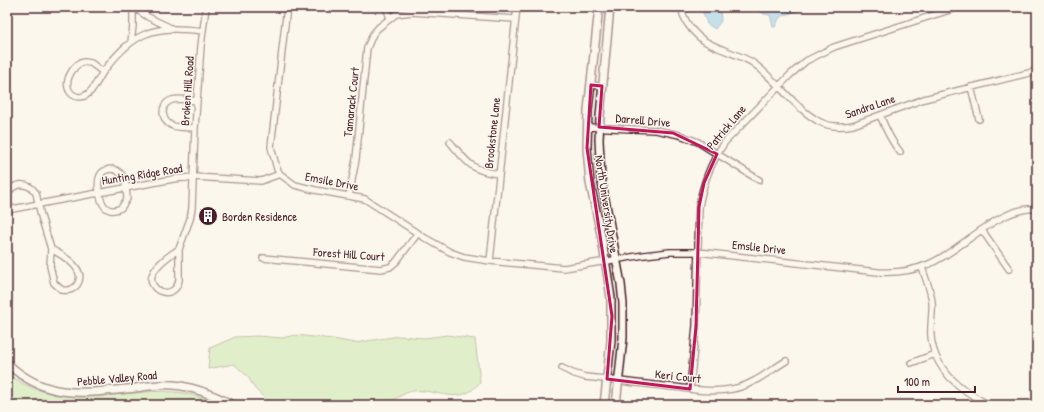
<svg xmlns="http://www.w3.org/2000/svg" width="1044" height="412" viewBox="0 0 1044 412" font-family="'Patrick Hand',sans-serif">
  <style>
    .green { fill: #bfe39d; stroke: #848164 }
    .water { fill: #83c4e4; stroke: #6c829a }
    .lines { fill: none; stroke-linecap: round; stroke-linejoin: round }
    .minor-casing { stroke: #4a1f2b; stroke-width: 8 }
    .tertiary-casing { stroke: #4a1f2b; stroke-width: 10 }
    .minor { stroke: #fbf7ec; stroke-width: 5.5 }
    .tertiary { stroke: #fbf7ec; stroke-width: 7 }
    .marked { fill: none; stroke: #c2185b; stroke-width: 3; stroke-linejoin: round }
    .labels { text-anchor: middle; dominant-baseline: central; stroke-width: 3; stroke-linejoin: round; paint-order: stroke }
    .street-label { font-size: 12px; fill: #4a1f2b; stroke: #fbf7ec }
    .poi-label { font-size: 12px; fill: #4a1f2b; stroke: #fbf7ec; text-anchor: start }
  </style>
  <rect width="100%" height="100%" fill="#fbf7ec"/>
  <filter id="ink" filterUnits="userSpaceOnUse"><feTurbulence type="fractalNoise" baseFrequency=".025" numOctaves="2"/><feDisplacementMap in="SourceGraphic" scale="8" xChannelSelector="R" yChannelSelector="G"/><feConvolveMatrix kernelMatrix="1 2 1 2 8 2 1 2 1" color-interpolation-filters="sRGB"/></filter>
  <g filter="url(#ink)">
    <path class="green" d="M 295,335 L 333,339 L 355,343 L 399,336 L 425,338 L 447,335 L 475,339 L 480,382 C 460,408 437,388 413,391 C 406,392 399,397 393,400 L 393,405 L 272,405 L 255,389 L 248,377 L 234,364 L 208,369 L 210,348 L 235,337 L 258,336 L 282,338 Z
      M 7,372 C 16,381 27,386 39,390 C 100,412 158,372 219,405 L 7,405 Z"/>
    <path class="water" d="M 701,7 L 720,7 L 721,21 L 715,29 L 707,24 Z
      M 753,7 L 808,7 L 780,17 L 775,27 L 773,27 L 770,15 L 764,14 Z"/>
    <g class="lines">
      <defs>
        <path id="minor" d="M 133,7 L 148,17 L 171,28
          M 287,7 L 271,147 L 277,169 L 280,174 L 295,185 L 315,190 L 365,199 L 425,238 L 450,252 L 464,257 L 490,261 L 564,268 L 644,255 L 670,252 L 698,252 L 878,272 C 895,273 913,271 929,264 C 963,250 998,206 1037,209
          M 386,7 L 390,18
          M 681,7 C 683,18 689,28 698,36 C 712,49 736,52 753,63 C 777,80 794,108 820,122 C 830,127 842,127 853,125 L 924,99 L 1037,71
          M 131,42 L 133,26 L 133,7
          M 84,62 L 91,63 L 103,72 C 99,78 95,87 89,93 C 77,104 59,90 72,71 C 76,66 78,63 84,62 Z
          M 103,72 C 134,31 153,25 203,31
          M 591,85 L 602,86
          M 971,87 L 979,119
          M 880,115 C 885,128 891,141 900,152
          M 587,127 L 656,130 L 680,135 L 698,142 L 759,180
          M 195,128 C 188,127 180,128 173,126 C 161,122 159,104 172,100 C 179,98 189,100 197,101
          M 450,142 C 467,162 471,171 499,174
          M 113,169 C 127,173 126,187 127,199 L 121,208 C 106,215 101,204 99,191 C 97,179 99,169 113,169 Z
          M 7,196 C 12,182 28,181 36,193 L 41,216 L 51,249
          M 349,196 L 356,159 L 367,48 L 373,34 L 378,28 L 396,14 L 412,12 L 515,19
          M 7,210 L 173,179 L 194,177 L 261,181 L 280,174
          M 982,230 L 1009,269
          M 51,249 C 62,255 88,269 77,285 C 73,290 68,291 62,290 L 54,283 L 50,266 Z
          M 179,249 L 190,219 L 192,208 L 195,128 L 201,46 L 206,7
          M 179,249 L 179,280 C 175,303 144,290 153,273 C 158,263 170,255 179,249 Z
          M 263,258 L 381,269 L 390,267 L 396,262 L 418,233
          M 490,261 L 517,7
          M 922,267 C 925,278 931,290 932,302 C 933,313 930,325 931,336 C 934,371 961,390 989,405
          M 911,363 L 935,354
          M 562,368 L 572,373 L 585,377 C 614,380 644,384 674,387 C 692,389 713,393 732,389 C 752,386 769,371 786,361
          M 690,389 L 696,326 L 699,207 C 703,182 711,162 725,142 L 790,75 L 806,61 L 834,47 L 959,7"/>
        <path id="tertiary" d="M 599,7 L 588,110 L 587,148 L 590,183 L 602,239 L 611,298 L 611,341 L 604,405
          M 610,7 L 600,116 L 599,140 L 601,178 L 621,284 L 623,304 L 623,338 L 616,405
          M 7,363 C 47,401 86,393 136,388 C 148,386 161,384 173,385 C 195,387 214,395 233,405"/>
      </defs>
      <use href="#minor" class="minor-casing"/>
      <use href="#tertiary" class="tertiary-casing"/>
      <use href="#minor" class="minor"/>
      <use href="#tertiary" class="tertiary"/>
    </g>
  </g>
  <path d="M0 0H1044V412H0ZM 591,85 L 602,86 L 599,127 L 673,133 L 717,154 L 704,183 L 699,207 L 696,326 L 690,389 L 607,379 L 612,316 L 587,148 Z" fill="#fbf7ec" fill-opacity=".55" fill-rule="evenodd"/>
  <path class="marked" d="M 591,85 L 602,86 L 599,127 L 673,133 L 717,154 L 704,183 L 699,207 L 696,326 L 690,389 L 607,379 L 612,316 L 587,148 Z"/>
  <defs>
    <symbol id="building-disc" viewBox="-11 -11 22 22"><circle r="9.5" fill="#4a1f2b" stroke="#fbf7ec"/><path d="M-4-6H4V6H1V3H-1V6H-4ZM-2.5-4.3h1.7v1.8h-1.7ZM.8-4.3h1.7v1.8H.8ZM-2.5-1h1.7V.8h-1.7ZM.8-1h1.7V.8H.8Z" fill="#fff"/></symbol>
  </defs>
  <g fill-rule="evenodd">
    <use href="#building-disc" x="197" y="205" width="22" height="22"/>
  </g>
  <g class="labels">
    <g class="street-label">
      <text transform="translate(187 91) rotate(-86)">Broken Hill Road</text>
      <text transform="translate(351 102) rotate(-84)">Tamarack Court</text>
      <text transform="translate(870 106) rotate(-19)">Sandra Lane</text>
      <text transform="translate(643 120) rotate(5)">Darrell Drive</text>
      <text transform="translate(726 127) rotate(-50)">Patrick Lane</text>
      <text transform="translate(492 133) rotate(-84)">Brookstone Lane</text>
      <text transform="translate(142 174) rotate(-9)">Hunting Ridge Road</text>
      <text transform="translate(332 181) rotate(11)">Emsile Drive</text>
      <text transform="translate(607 204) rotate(81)">North University Drive</text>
      <text transform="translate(759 247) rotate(6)">Emslie Drive</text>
      <text transform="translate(349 254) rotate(4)">Forest Hill Court</text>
      <text transform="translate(678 376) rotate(6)">Keri Court</text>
      <text transform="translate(117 378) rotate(-5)">Pebble Valley Road</text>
    </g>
    <g class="poi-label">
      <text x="222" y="216">Borden Residence</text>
    </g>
  </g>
  <rect width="1044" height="412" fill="none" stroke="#fbf7ec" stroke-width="24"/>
  <rect x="12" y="12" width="1020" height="388" fill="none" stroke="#4a1f2b" stroke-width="1.5" filter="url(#ink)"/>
  <path d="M898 386v6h77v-6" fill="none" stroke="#4a1f2b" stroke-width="2"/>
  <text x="904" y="386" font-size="12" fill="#4a1f2b" stroke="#fbf7ec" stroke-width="3" paint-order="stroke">100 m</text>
</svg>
